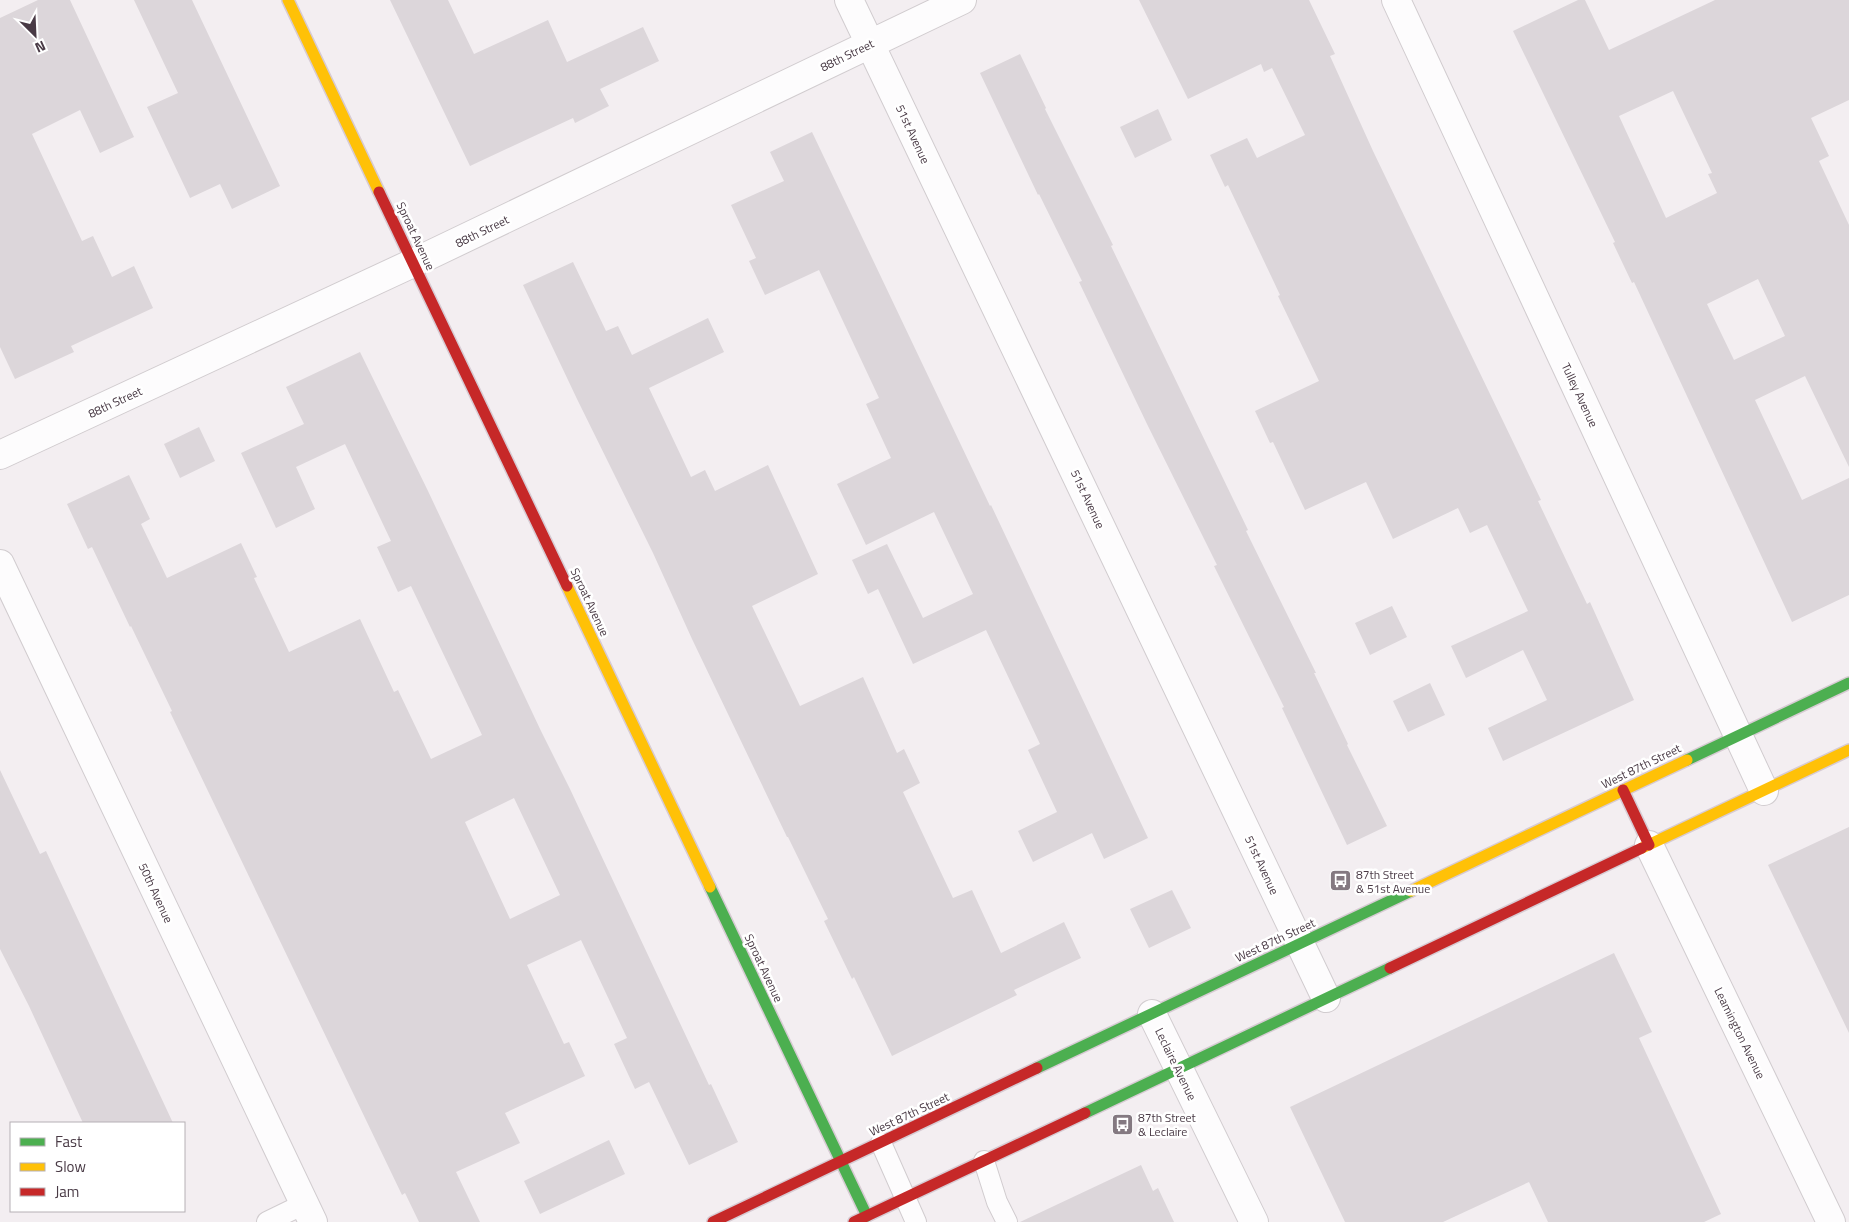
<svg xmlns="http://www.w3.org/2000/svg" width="1849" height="1222" viewBox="0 0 1849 1222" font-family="'Titillium Web',sans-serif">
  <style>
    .building { fill: #dcd6da; fill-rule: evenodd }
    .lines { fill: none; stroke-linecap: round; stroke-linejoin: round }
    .lane-casing { stroke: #d1cccf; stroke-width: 22 }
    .street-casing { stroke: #d1cccf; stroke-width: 30 }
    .fast-casing { stroke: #d7cbd3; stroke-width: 14 }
    .slow-casing { stroke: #d7cbd3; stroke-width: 14 }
    .jam-casing { stroke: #d7cbd3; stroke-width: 14 }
    .lane { stroke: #fdfcfd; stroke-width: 20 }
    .street { stroke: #fdfcfd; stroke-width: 28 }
    .fast { stroke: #4caf50; stroke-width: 11 }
    .slow { stroke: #ffc107; stroke-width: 11 }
    .jam { stroke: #c62828; stroke-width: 11 }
    .labels { text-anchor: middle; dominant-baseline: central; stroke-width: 5; stroke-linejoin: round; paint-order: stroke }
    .street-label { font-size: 12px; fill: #493a45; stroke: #fff }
    .poi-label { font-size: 12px; fill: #493a45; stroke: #fff; text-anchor: start }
  </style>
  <rect width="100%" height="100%" fill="#f3eef1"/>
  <path class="building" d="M 38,0 L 70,0 L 134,137 L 100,153 L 80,110 L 32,134 L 82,241 L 93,236 L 112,277 L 134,266 L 153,308 L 71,346 L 74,352 L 15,379 L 0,347 L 0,18 Z
    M 134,0 L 192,0 L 280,186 L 232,209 L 220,184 L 190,198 L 147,107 L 178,93 Z
    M 390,0 L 448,0 L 474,54 L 548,20 L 567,62 L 643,27 L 659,61 L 600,89 L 609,106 L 575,123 L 573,118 L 470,166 Z
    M 1139,0 L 1309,0 L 1335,54 L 1330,56 L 1373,151 L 1541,500 L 1538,501 L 1587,604 L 1590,602 L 1634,700 L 1503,761 L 1488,728 L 1547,700 L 1523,650 L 1466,678 L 1451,646 L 1528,611 L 1487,525 L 1470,533 L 1458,508 L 1393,539 L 1366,482 L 1305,510 L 1273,442 L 1270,443 L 1255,411 L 1319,381 L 1278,296 L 1280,295 L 1228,185 L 1225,187 L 1210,155 L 1247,138 L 1257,158 L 1305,135 L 1272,68 L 1264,72 L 1261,64 L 1188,99 Z
    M 1578,0 L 1585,0 L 1609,50 L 1715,0 L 1849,0 L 1849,100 L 1811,118 L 1829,156 L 1819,161 L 1849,225 L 1849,467 L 1805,376 L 1755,400 L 1802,500 L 1849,478 L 1849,595 L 1792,622 L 1634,282 L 1632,283 L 1613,243 L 1615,242 L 1513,31 ZM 1673,91 L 1712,173 L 1708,174 L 1717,193 L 1666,218 L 1619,116 ZM 1758,279 L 1785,336 L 1734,360 L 1707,304 Z
    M 1020,54 L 1046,108 L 1045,109 L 1113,245 L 1111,246 L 1248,530 L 1246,531 L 1316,673 L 1314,673 L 1348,744 L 1347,745 L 1387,826 L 1347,845 L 1282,708 L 1284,707 L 1214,566 L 1217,565 L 1147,424 L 1079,282 L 1082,281 L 1039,194 L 1038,195 L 980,73 Z
    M 1158,109 L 1172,140 L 1135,158 L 1120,127 Z
    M 812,132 L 990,506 L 991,505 L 1148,838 L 1104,859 L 1092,833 L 1033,862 L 1018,831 L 1057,812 L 1028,750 L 1040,744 L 986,630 L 913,664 L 878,589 L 868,594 L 852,560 L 887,544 L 923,618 L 973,594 L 934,512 L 866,545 L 837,484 L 891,458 L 866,404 L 879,398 L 819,270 L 765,295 L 749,261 L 756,258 L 731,205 L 784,181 L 770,152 Z
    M 573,262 L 606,331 L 618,326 L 632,355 L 708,318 L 724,352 L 649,388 L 691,477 L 705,470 L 715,491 L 768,465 L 818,574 L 752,606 L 800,706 L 863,677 L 897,753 L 904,749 L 920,783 L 903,792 L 953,898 L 972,890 L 1001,953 L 1064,922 L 1081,958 L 1014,990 L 1017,995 L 892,1056 L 854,977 L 852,979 L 824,921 L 828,919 L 788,837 L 787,837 L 692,639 L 653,553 L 577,399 L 523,285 Z
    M 360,352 L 428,491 L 541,731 L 570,789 L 709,1085 L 711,1084 L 738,1142 L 689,1165 L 649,1082 L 635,1089 L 614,1044 L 627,1038 L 581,940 L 527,965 L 564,1044 L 569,1042 L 585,1076 L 505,1113 L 520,1143 L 456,1172 L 480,1222 L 419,1222 L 405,1193 L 402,1195 L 170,712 L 172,711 L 131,626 L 130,627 L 92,547 L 88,549 L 67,504 L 129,475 L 150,519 L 141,524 L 167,578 L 241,543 L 257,577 L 254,578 L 289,652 L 360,619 L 394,692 L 398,690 L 431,759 L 482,735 L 411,586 L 398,592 L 377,547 L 391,541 L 345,444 L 296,467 L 315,509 L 276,528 L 241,453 L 304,424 L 286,387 ZM 514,798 L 560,895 L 510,919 L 465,822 Z
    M 199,427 L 215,461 L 180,478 L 164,444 Z
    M 1392,606 L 1407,637 L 1370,655 L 1355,623 Z
    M 1430,683 L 1445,715 L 1408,732 L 1393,701 Z
    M 0,770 L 40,854 L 46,851 L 173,1123 L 83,1123 L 29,1006 L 0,949 Z
    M 1849,827 L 1849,1033 L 1768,865 Z
    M 1172,890 L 1191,928 L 1149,948 L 1130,909 Z
    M 1614,953 L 1652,1032 L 1639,1038 L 1721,1214 L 1704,1222 L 1548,1222 L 1529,1182 L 1443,1222 L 1345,1222 L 1290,1107 Z
    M 609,1140 L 625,1174 L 540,1214 L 524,1181 Z
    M 1141,1165 L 1153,1191 L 1158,1188 L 1174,1222 L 1020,1222 Z"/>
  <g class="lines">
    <defs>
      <path id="lane" d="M 881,1143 L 916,1222
        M 984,1161 L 997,1202 L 1007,1222
        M 267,1222 L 304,1204"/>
      <path id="street" d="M 849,0 L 1326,998
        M 1396,0 L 1764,791
        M 0,455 L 413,263 L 962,0
        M 0,564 L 313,1222
        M 1649,845 L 1831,1222
        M 1152,1014 L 1254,1222"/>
      <path id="fast" d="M 1687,760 L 1849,683
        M 710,887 L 867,1216
        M 1037,1068 L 1411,891
        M 1085,1113 L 1390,968"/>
      <path id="slow" d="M 288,0 L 379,192
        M 567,586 L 710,887
        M 1642,848 L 1849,750
        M 1411,891 L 1687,760"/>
      <path id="jam" d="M 379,192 L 567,586
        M 1623,790 L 1649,845
        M 1390,968 L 1642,848
        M 713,1222 L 1037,1068
        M 854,1222 L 1085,1113"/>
    </defs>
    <use href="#lane" class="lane-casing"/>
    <use href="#street" class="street-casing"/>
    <use href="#fast" class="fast-casing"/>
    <use href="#slow" class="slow-casing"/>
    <use href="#jam" class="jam-casing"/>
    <use href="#lane" class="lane"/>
    <use href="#street" class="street"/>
    <use href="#fast" class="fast"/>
    <use href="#slow" class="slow"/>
    <use href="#jam" class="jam"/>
  </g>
  <defs>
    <symbol id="bus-square" viewBox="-11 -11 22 22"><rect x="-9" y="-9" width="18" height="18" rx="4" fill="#847981" stroke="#fff"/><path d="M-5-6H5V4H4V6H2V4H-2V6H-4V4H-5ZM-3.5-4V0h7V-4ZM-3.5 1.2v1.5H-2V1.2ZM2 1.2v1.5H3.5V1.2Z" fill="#fff"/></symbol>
  </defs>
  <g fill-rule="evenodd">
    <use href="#bus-square" x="1328" y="868" width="25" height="25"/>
    <use href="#bus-square" x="1110" y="1112" width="25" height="25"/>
  </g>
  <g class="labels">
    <g class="street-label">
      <text transform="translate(847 55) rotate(-26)">88th Street</text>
      <text transform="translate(913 134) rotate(65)">51st Avenue</text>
      <text transform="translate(482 231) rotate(-26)">88th Street</text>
      <text transform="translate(416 236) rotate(65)">Sproat Avenue</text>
      <text transform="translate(1580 395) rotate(65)">Tulley Avenue</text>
      <text transform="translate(115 402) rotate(-25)">88th Street</text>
      <text transform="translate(1088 499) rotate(65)">51st Avenue</text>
      <text transform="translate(590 602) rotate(65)">Sproat Avenue</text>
      <text transform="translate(1641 766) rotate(-26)">West 87th Street</text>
      <text transform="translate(1262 865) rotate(65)">51st Avenue</text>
      <text transform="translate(156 893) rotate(65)">50th Avenue</text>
      <text transform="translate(1275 940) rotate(-25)">West 87th Street</text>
      <text transform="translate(764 968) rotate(65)">Sproat Avenue</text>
      <text transform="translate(1740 1033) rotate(64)">Leamington Avenue</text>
      <text transform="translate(1176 1064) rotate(64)">Leclaire Avenue</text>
      <text transform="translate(909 1114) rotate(-25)">West 87th Street</text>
    </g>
    <g class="poi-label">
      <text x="1356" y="874">87th Street<tspan x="1356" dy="14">&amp; 51st Avenue</tspan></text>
      <text x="1138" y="1117">87th Street<tspan x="1138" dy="14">&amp; Leclaire</tspan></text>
    </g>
  </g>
  <rect x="10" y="1122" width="175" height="90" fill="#ffffff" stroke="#b6b0b5"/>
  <rect x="20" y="1138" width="25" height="8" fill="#4caf50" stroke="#b6b0b5"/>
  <text x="55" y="1147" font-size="15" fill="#493a45">Fast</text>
  <rect x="20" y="1163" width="25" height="8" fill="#ffc107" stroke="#b6b0b5"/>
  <text x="55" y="1172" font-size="15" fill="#493a45">Slow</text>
  <rect x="20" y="1188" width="25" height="8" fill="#c62828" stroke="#b6b0b5"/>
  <text x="55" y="1197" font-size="15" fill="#493a45">Jam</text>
  <g transform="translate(35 35) rotate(156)" stroke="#ffffff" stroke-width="4" paint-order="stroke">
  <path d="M0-4L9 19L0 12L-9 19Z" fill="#493a45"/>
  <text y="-8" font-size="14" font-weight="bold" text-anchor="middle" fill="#493a45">N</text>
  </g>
</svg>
